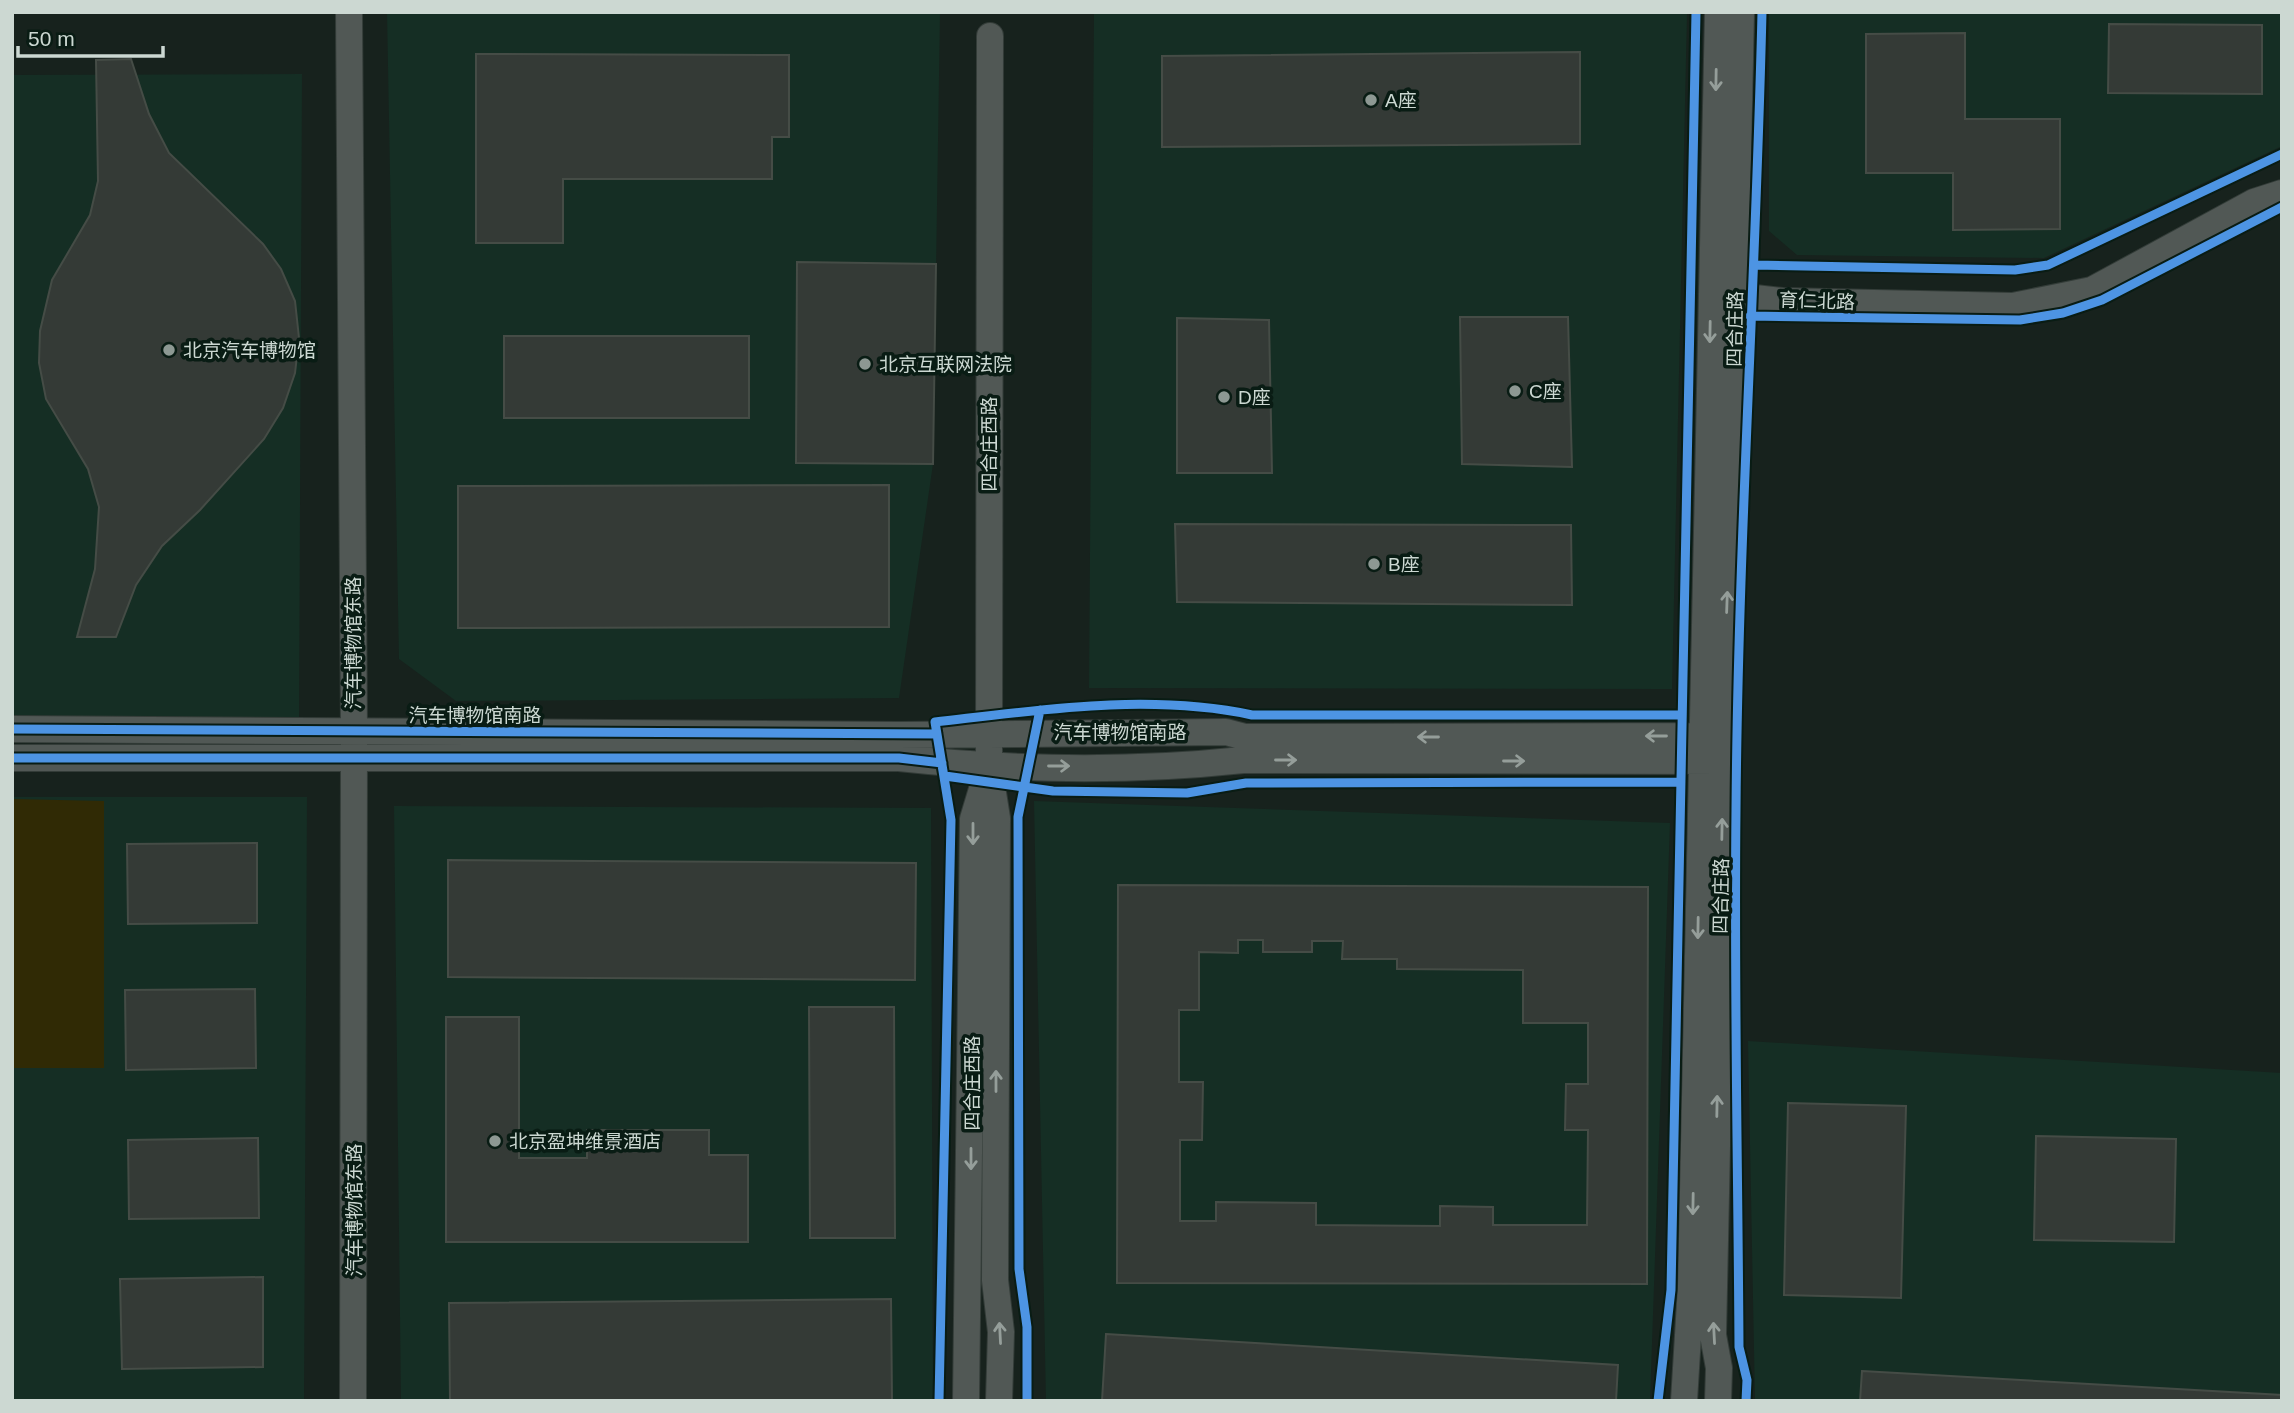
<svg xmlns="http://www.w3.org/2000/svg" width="2294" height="1413" viewBox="0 0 2294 1413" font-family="Helvetica,'Noto Sans SC',sans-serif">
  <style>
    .built { fill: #152e24 }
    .green { fill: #302a05 }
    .building { fill: #343a36; stroke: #454c46; stroke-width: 2; fill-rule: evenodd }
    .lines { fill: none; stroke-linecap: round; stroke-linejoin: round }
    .tertiary-casing { stroke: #333c38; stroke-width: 28 }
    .tertiary { stroke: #515855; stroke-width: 26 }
    .cycleway-casing { stroke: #091c14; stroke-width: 13 }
    .cycleway { stroke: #4d94e3; stroke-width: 9 }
    .oneway { stroke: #959e9a }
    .poi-dot { fill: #8d9893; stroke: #091c14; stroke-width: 2.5 }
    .labels { text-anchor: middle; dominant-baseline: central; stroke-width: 7; stroke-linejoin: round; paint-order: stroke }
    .poi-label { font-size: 19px; fill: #ccd8d2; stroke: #091c14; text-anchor: start }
    .street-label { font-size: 19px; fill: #ccd8d2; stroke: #091c14 }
  </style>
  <rect width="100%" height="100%" fill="#17221d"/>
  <path class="built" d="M 387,12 L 940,12 L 933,464 L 899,698 L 456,701 L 399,659 Z
    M 1769,12 L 2282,12 L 2282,146 L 2044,258 L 1797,255 L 1769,231 Z
    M 1687,13 L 1672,689 L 1089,688 L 1094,14 Z
    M 302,74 L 299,724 L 12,721 L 12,75 Z
    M 12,797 L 307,797 L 304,1401 L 12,1401 Z
    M 1034,801 L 1670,823 L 1650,1401 L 1046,1401 Z
    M 394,806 L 931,808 L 933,1401 L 401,1401 Z
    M 1748,1041 L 2282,1073 L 2282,1401 L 1755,1401 Z"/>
  <path class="green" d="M 12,799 L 104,801 L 104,1068 L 12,1068 Z"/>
  <path class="building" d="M 2109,24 L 2262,25 L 2262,94 L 2108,93 Z
    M 1965,33 L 1965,119 L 2060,119 L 2060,229 L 1953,230 L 1953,173 L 1866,173 L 1866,34 Z
    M 1580,52 L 1580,144 L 1162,147 L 1162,56 Z
    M 476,54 L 789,55 L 789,137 L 772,137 L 772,179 L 563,179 L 563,243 L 476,243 Z
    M 131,59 L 149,114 L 169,153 L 263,244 L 281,269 L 295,301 L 299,338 L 295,373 L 283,408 L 264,439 L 200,510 L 162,546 L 136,585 L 116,637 L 77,637 L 95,569 L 99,507 L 88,469 L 46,399 L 39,363 L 40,331 L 52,280 L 90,215 L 98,181 L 96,60 Z
    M 797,262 L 936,264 L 933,464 L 796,463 Z
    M 1460,317 L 1568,317 L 1572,467 L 1462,464 Z
    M 1177,318 L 1269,320 L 1272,473 L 1177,473 Z
    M 504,336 L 749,336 L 749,418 L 504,418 Z
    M 889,485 L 889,627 L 458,628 L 458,486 Z
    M 1175,524 L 1571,525 L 1572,605 L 1177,602 Z
    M 257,843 L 257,923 L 128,924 L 127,844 Z
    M 448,860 L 916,863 L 915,980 L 448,977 Z
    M 1118,885 L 1648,887 L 1647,1284 L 1117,1283 ZM 1238,940 L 1263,940 L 1263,952 L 1312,952 L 1312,941 L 1343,941 L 1342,959 L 1397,959 L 1397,969 L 1523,970 L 1523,1023 L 1588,1023 L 1588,1084 L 1566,1084 L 1565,1130 L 1588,1130 L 1587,1225 L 1493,1225 L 1493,1207 L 1440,1206 L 1440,1226 L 1316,1225 L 1316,1203 L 1216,1202 L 1216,1221 L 1180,1221 L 1180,1140 L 1202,1140 L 1203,1082 L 1179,1082 L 1179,1010 L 1199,1010 L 1199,952 L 1238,953 Z
    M 255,989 L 256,1068 L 126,1070 L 125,990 Z
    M 809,1007 L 894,1007 L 895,1238 L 810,1238 Z
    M 446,1017 L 519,1017 L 519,1158 L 587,1158 L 587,1130 L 709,1130 L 709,1155 L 748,1155 L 748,1242 L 446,1242 Z
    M 1788,1103 L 1906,1106 L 1901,1298 L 1784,1295 Z
    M 2036,1136 L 2176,1139 L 2174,1242 L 2034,1240 Z
    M 258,1138 L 259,1218 L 129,1219 L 128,1140 Z
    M 263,1277 L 263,1367 L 122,1369 L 120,1279 Z
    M 891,1299 L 892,1401 L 450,1401 L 449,1303 Z
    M 1106,1334 L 1618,1365 L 1616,1401 L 1102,1401 Z
    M 1862,1371 L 2282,1395 L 2282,1401 L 1860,1401 Z"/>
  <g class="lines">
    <defs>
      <path id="tertiary" d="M 349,12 L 354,732 L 353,1401
        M 990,36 L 989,768 L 997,818 L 995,1280 L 1001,1332 L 999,1401
        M 1720,294 L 1782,301 L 2013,306 L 2092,290 L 2254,202 L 2282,193
        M 12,729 L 899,735 L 1226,732 L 1245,737 L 1724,736
        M 12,758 L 899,758 C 1011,770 1130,772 1243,760 L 1723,761
        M 966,1401 L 973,819 L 986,776
        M 1684,1401 L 1691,1286 L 1718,12
        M 1718,1401 L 1719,1368 L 1713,1335 L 1741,12"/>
    </defs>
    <use href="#tertiary" class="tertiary-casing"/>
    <use href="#tertiary" class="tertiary"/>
    <defs>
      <path id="cycleway" d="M 1755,265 L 2015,270 L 2048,265 L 2282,154
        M 1750,316 L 2020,320 L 2063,313 L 2102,300 L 2282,207
        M 12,729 L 937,734
        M 12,758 L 899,758 L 942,763
        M 945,776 L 1053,791 L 1187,793 L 1246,783 L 1679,782
        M 939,1401 L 951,820 L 935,722 C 1039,710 1149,693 1252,715 L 1680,715
        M 1027,1401 L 1027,1327 L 1019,1269 L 1018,817 L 1040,710
        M 1658,1401 L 1671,1290 L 1696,12
        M 1746,1401 L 1747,1380 L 1739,1347 C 1738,1168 1734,989 1736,810 C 1738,544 1756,278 1762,12"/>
    </defs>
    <use href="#cycleway" class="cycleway-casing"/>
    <use href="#cycleway" class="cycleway"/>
  </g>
  <defs><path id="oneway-shaft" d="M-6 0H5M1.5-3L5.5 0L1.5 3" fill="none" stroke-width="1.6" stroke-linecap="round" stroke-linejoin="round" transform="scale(1.75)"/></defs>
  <g class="oneway">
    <use href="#oneway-shaft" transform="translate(1716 80) rotate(91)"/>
    <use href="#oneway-shaft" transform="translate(1710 332) rotate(91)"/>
    <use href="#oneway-shaft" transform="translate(1727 602) rotate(-88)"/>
    <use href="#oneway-shaft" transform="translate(1656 736) rotate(180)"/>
    <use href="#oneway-shaft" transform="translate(1428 737) rotate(180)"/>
    <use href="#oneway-shaft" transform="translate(1286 760)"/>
    <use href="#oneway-shaft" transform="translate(1514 761)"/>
    <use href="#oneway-shaft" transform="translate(1059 766)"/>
    <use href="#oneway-shaft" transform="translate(1722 829) rotate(-89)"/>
    <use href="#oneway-shaft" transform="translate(973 834) rotate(90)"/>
    <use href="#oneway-shaft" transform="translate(1698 928) rotate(91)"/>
    <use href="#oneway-shaft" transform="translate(996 1081) rotate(-90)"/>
    <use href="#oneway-shaft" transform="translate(1717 1106) rotate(-89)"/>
    <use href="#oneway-shaft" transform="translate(971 1159) rotate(90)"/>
    <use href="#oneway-shaft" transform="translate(1693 1204) rotate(91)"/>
    <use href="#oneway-shaft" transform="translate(1000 1333) rotate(-93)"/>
    <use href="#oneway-shaft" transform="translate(1714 1333) rotate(-93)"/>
  </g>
  <g class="poi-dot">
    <circle cx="1371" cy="100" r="7"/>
    <circle cx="169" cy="350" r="7"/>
    <circle cx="865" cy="364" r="7"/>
    <circle cx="1515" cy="391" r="7"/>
    <circle cx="1224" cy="397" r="7"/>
    <circle cx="1374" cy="564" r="7"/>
    <circle cx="495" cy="1141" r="7"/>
  </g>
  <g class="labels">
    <g class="poi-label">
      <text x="1385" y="100">A座</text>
      <text x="183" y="350">北京汽车博物馆</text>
      <text x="879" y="364">北京互联网法院</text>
      <text x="1529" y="391">C座</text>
      <text x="1238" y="397">D座</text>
      <text x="1388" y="564">B座</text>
      <text x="509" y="1141">北京盈坤维景酒店</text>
    </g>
    <g class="street-label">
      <text transform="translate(1817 301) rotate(2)">育仁北路</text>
      <text transform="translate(1735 329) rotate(-89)">四合庄路</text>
      <text transform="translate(989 444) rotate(-90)">四合庄西路</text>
      <text transform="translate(353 643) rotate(-90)">汽车博物馆东路</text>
      <text x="475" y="715">汽车博物馆南路</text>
      <text x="1120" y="732">汽车博物馆南路</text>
      <text transform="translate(1721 896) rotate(-89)">四合庄路</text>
      <text transform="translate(972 1083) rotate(-90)">四合庄西路</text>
      <text transform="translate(354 1210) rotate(-90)">汽车博物馆东路</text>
    </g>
  </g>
  <rect width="2294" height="1413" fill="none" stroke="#ccd8d2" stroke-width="28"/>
  <path d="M18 46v10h145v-10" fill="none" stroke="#ccd8d2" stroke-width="3.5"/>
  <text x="28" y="46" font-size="21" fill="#ccd8d2" stroke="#091c14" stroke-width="5" paint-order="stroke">50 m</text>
</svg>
